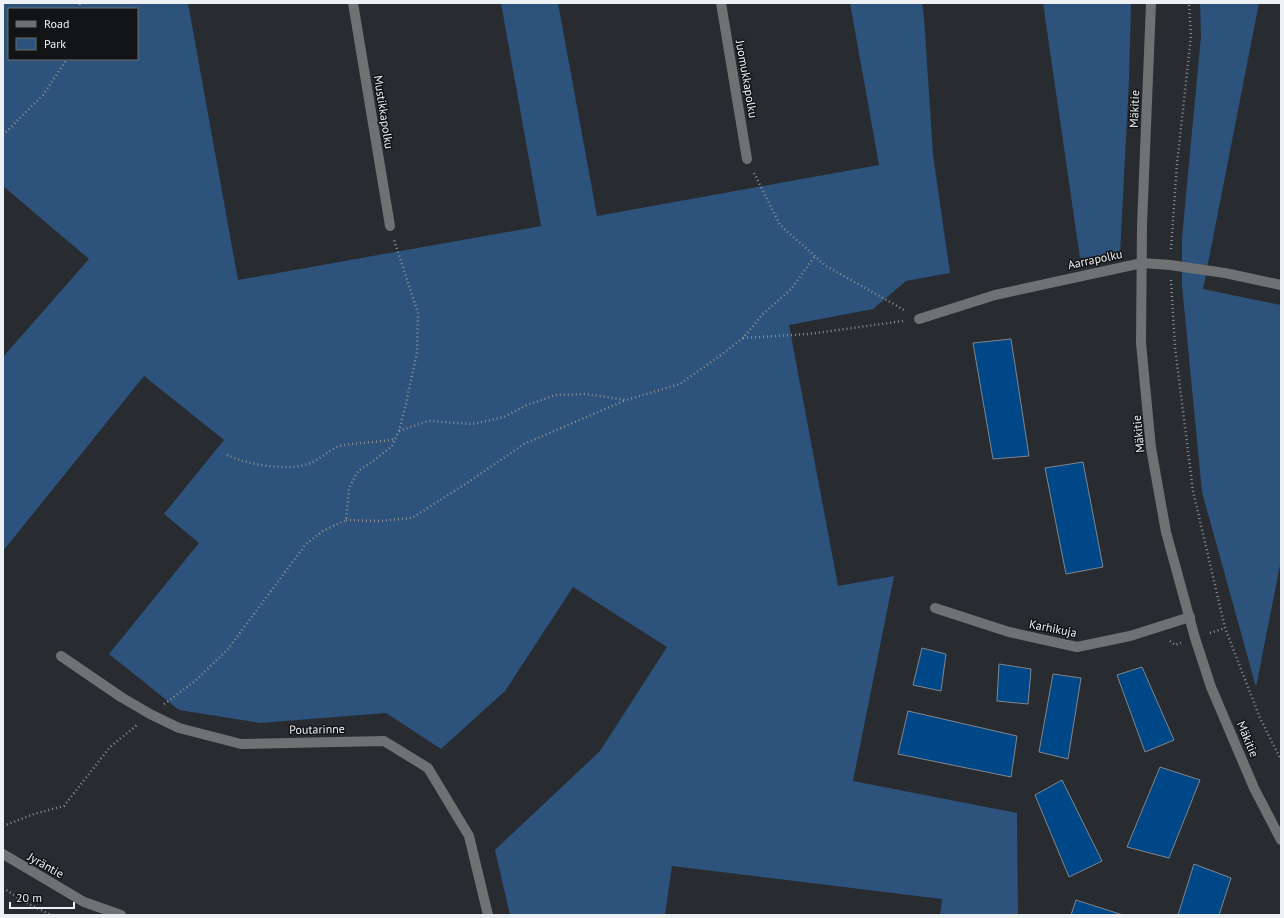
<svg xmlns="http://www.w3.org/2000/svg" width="1284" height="918" viewBox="0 0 1284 918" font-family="'PT Sans',sans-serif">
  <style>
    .green { fill: #2d527c; fill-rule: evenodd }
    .building { fill: #004788; stroke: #81868c }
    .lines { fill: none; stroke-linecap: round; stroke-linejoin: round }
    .path { stroke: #8c8f93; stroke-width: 2.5; stroke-dasharray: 1 3; stroke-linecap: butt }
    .minor { stroke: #6f7173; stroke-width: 10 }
    .tertiary { stroke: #6f7173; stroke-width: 10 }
    .labels { text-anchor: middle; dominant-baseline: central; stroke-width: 3; stroke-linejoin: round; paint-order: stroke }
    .street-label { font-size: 12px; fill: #eef1f4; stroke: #121416 }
  </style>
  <rect width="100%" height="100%" fill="#282c31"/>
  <path class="green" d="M 3,3 L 188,3 L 238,280 L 541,226 L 501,3 L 558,3 L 597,216 L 879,165 L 850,3 L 922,3 L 924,17 L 933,155 L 950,273 L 906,281 L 873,309 L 789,325 L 838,586 L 894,576 L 853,781 L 1017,813 L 1018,915 L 940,915 L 942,899 L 672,866 L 665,915 L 510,915 L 495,850 L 600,751 L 667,647 L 573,587 L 505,691 L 441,749 L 386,713 L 260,723 L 179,710 L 109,654 L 199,543 L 164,514 L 224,440 L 144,376 L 3,551 L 3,357 L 89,259 L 3,186 ZM 9,9 L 137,9 L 137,59 L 9,59 Z
    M 1043,3 L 1131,3 L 1129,80 L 1120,254 L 1080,258 Z
    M 1200,3 L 1259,3 L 1203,289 L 1281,305 L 1281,560 L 1256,687 L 1202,492 L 1182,285 L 1182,238 L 1201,36 Z"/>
  <path class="building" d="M 1011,339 L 1029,456 L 993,459 L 973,343 Z
    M 1083,462 L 1103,567 L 1066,574 L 1045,468 Z
    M 922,648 L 946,654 L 941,691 L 913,685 Z
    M 999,664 L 1031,669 L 1028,704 L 997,701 Z
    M 1142,667 L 1174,740 L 1145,752 L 1117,675 Z
    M 1053,674 L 1081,678 L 1068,759 L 1039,752 Z
    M 908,711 L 1017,736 L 1011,777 L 898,754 Z
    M 1160,767 L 1200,780 L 1169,858 L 1127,847 Z
    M 1062,780 L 1102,861 L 1069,877 L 1035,795 Z
    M 1194,864 L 1231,878 L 1219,915 L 1178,915 Z
    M 1076,900 L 1123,915 L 1071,915 Z"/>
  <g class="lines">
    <path class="path" d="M 79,9 L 80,3
      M 3,135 L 43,95 L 67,59
      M 754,173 L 780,225 L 826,266 L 906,311
      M 1171,249 L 1177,164 L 1191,36 L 1189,3
      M 1171,280 L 1175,347 L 1193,491 L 1225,628 L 1260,718 L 1281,760
      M 743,338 L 809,334 L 903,321
      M 399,431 L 428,421 L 473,424 L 504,417 L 527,405 L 556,395 L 586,394 L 626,400 L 680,384 L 721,355 L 743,338 L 763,314 L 791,289 L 815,256
      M 227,455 C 248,465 286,471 308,464 C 320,460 328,450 340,446 C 358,442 376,443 394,439
      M 346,520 L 380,521 L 412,518 L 470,481 L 524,444 L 626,400
      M 1210,633 L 1225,628
      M 1170,641 L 1175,645 L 1181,643
      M 164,704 L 194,682 L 228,649 L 306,544 L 323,531 L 346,520 L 349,488 L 358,471 L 372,462 L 392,446 L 399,431 L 406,404 L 417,352 L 418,313 L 394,240
      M 3,826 L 34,814 L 64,806 L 110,747 L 137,725
      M 3,888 L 25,902 L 51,915"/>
    <path class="minor" d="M 353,3 L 390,226
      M 721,3 L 747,159
      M 919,319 L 995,295 L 1142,263 L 1170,265 L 1225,273 L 1281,285
      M 935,608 L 1009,632 L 1077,647 L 1130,636 L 1190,617
      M 61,656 L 121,697 L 150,714 L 179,728 L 241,744 L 384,741 L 428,768 L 469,836 L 488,915
      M 3,854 L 84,902 L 121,915"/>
    <path class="tertiary" d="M 1151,3 L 1142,225 L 1141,343 L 1151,448 L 1166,532 L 1195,638 L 1211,687 L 1254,788 L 1281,840"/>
  </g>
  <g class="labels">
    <g class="street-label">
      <text transform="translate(747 79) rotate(80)">Juomukkapolku</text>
      <text transform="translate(1134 109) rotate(-88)">Mäkitie</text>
      <text transform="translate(384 112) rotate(81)">Mustikkapolku</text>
      <text transform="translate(1095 259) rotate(-12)">Aarrapolku</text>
      <text transform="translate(1138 434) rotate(-96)">Mäkitie</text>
      <text transform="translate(1053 628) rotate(11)">Karhikuja</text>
      <text transform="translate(317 729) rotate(-1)">Poutarinne</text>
      <text transform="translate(1248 739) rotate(67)">Mäkitie</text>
      <text transform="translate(46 865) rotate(30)">Jyräntie</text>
    </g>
  </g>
  <rect width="1284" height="918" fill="none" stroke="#eef1f4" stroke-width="8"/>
  <rect x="8" y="8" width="130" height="52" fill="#121416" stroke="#6a6c6f"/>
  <rect x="16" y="21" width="20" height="6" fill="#6f7173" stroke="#6a6c6f"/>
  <text x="44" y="28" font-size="12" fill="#eef1f4">Road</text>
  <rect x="16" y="38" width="20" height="12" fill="#2d527c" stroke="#6a6c6f"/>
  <text x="44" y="48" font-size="12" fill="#eef1f4">Park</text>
  <path d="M10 902v6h64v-6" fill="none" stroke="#eef1f4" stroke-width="2"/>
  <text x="16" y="902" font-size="12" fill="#eef1f4" stroke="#121416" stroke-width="3" paint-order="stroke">20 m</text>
</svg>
